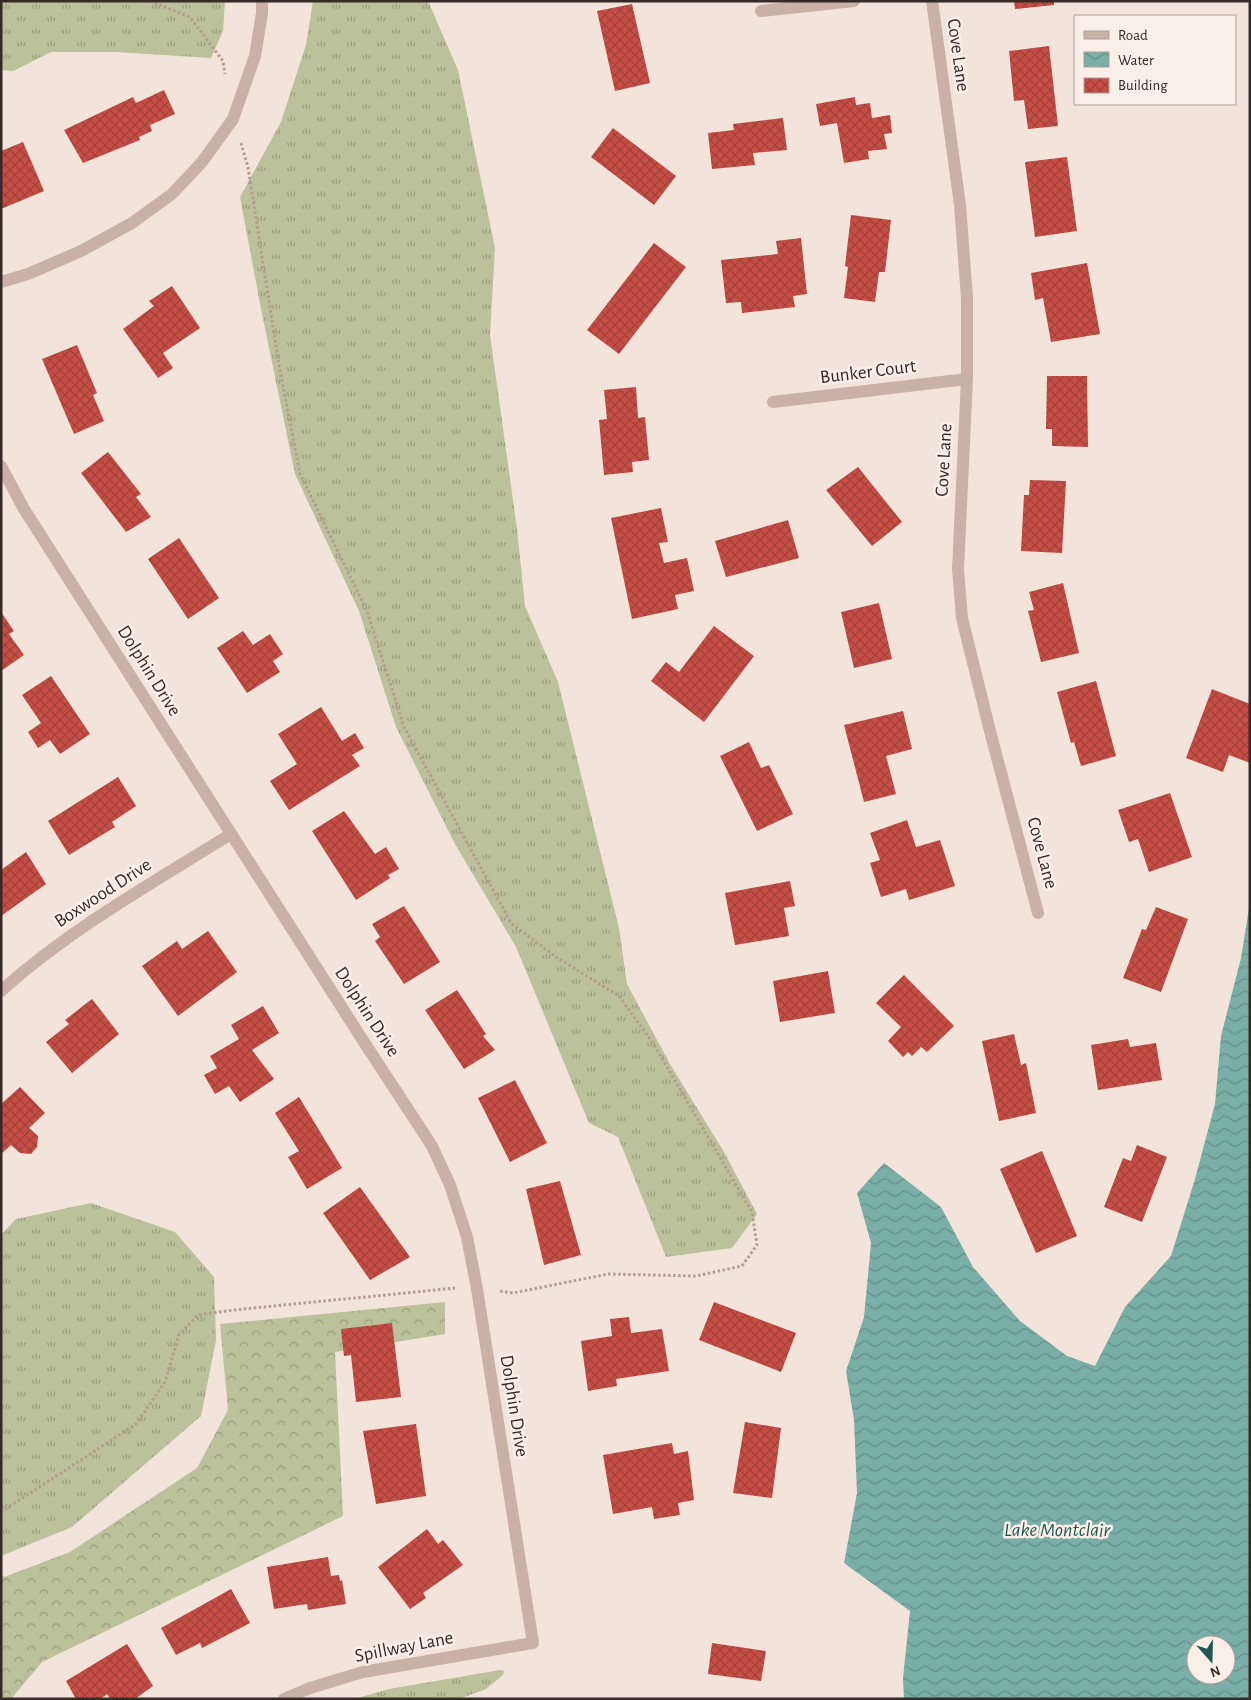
<svg xmlns="http://www.w3.org/2000/svg" width="1251" height="1700" viewBox="0 0 1251 1700" font-family="'Alegreya Sans',sans-serif">
  <style>
    .grass { fill: url(#grass-tufts) }
    .forest { fill: url(#forest-crowns) }
    .water { fill: url(#water-waves); fill-rule: evenodd }
    .building { fill: url(#building-cross-hatch) }
    .lines { fill: none; stroke-linecap: round; stroke-linejoin: round }
    .path { stroke: #b69b91; stroke-width: 3; stroke-dasharray: 2.5 2.5; stroke-linecap: butt }
    .minor { stroke: #cab1a7; stroke-width: 12 }
    .labels { text-anchor: middle; dominant-baseline: central; stroke-width: 5; stroke-linejoin: round; paint-order: stroke }
    .street-label { font-size: 19px; fill: #362a28; stroke: #f9eee8 }
    .water-label { font-size: 20px; font-style: italic; fill: #1d5852; stroke: #f9eee8 }
  </style>
  <defs>
    <pattern id="grass-tufts" width="24" height="20" patternUnits="userSpaceOnUse" patternTransform="scale(1.25)"><rect width="24" height="20" fill="#bbc19b"/><path d="M3 7l-1-3M5 7V3M7 7l1-3M15 17l-1-3M17 17v-4M19 17l1-3" fill="none" stroke="#999d7e"/></pattern>
    <pattern id="forest-crowns" width="20" height="18" patternUnits="userSpaceOnUse" patternTransform="scale(1.25)"><rect width="20" height="18" fill="#bbc19b"/><path d="M2 6a3 3 0 1 1 6 0M12 15a3 3 0 1 1 6 0" fill="none" stroke="#999d7e"/></pattern>
    <pattern id="water-waves" width="16" height="10" patternUnits="userSpaceOnUse" patternTransform="scale(1.25)"><rect width="16" height="10" fill="#7aafa8"/><path d="M0 5q4-4 8 0t8 0" fill="none" stroke="#658f89"/></pattern>
    <pattern id="building-cross-hatch" width="8" height="8" patternUnits="userSpaceOnUse" patternTransform="scale(1.25)"><rect width="8" height="8" fill="#c64e45"/><path d="M0 0l8 8M0 8l8-8" fill="none" stroke="#a2413a"/></pattern>
  </defs>
  <rect width="100%" height="100%" fill="#f2e3db"/>
  <path class="grass" d="M 1,1 L 225,1 L 223,31 L 211,58 L 116,52 L 51,52 L 13,71 L 1,70 Z
    M 313,1 L 428,1 L 458,70 L 495,248 L 490,335 L 517,529 L 525,606 L 558,682 L 619,928 L 627,984 L 670,1064 L 724,1152 L 757,1214 L 732,1248 L 666,1257 L 618,1137 L 589,1123 L 516,947 L 455,844 L 396,727 L 359,611 L 295,474 L 261,309 L 240,197 L 281,122 L 306,45 Z
    M 91,1203 L 175,1232 L 214,1277 L 216,1340 L 201,1416 L 72,1527 L 1,1556 L 1,1235 L 16,1219 Z
    M 500,1670 L 504,1671 L 503,1675 L 486,1689 L 459,1699 L 354,1699 L 389,1689 Z"/>
  <path class="forest" d="M 445,1302 L 445,1334 L 335,1352 L 343,1516 L 42,1662 L 11,1699 L 1,1699 L 1,1575 L 4,1577 L 70,1552 L 197,1468 L 228,1410 L 220,1324 Z"/>
  <path class="water" d="M 1250,902 L 1250,1699 L 904,1699 L 903,1678 L 910,1611 L 844,1563 L 857,1493 L 854,1420 L 846,1371 L 864,1317 L 871,1243 L 857,1193 L 884,1163 L 941,1207 L 973,1267 L 1020,1321 L 1067,1356 L 1095,1366 L 1125,1307 L 1171,1256 L 1195,1179 L 1215,1104 L 1221,1036 L 1241,958 ZM 1196,1645 L 1226,1645 L 1226,1675 L 1196,1675 Z"/>
  <path class="building" d="M 1014,1 L 1054,1 L 1054,5 L 1015,9 Z
    M 632,4 L 650,83 L 615,91 L 597,11 Z
    M 1049,46 L 1058,126 L 1028,129 L 1024,100 L 1014,101 L 1009,51 Z
    M 164,90 L 175,114 L 150,125 L 152,131 L 139,137 L 140,140 L 83,163 L 64,130 L 133,97 L 136,103 Z
    M 855,97 L 856,105 L 870,103 L 872,118 L 890,115 L 892,133 L 884,134 L 887,149 L 868,151 L 869,159 L 844,163 L 837,123 L 820,126 L 816,104 Z
    M 783,118 L 787,150 L 753,153 L 755,165 L 712,169 L 708,133 L 734,130 L 733,124 Z
    M 613,128 L 676,176 L 654,205 L 591,157 Z
    M 23,142 L 44,191 L 1,209 L 1,151 Z
    M 1067,157 L 1077,231 L 1035,237 L 1025,162 Z
    M 851,215 L 891,220 L 885,272 L 879,272 L 875,302 L 844,298 L 848,267 L 845,266 Z
    M 801,238 L 807,294 L 793,296 L 795,307 L 742,313 L 741,302 L 726,303 L 721,260 L 778,254 L 776,241 Z
    M 654,243 L 686,267 L 619,354 L 587,330 Z
    M 1087,263 L 1100,334 L 1051,342 L 1043,298 L 1035,300 L 1031,273 Z
    M 172,286 L 200,328 L 163,353 L 173,368 L 158,378 L 123,329 L 154,306 L 149,301 Z
    M 77,345 L 97,393 L 93,395 L 104,421 L 74,434 L 42,359 Z
    M 1047,376 L 1087,376 L 1088,447 L 1052,446 L 1052,429 L 1046,429 Z
    M 636,387 L 638,418 L 645,417 L 649,460 L 632,462 L 633,472 L 604,475 L 599,420 L 607,419 L 604,390 Z
    M 108,452 L 141,494 L 136,497 L 151,517 L 126,532 L 81,473 Z
    M 858,467 L 902,522 L 872,546 L 826,490 Z
    M 1030,480 L 1066,481 L 1062,553 L 1021,551 L 1024,495 L 1029,495 Z
    M 661,508 L 668,542 L 659,543 L 664,563 L 687,558 L 694,591 L 675,595 L 678,609 L 632,619 L 611,518 Z
    M 788,520 L 799,558 L 726,577 L 715,541 Z
    M 179,538 L 219,598 L 188,619 L 148,559 Z
    M 1063,583 L 1079,653 L 1041,662 L 1028,611 L 1034,610 L 1029,592 Z
    M 879,603 L 892,659 L 854,668 L 841,612 Z
    M 1,612 L 14,631 L 9,634 L 24,655 L 1,671 Z
    M 714,626 L 754,656 L 704,722 L 651,681 L 666,662 L 679,672 Z
    M 243,631 L 253,645 L 270,634 L 283,654 L 273,661 L 280,672 L 247,693 L 217,648 Z
    M 51,676 L 90,734 L 60,754 L 50,740 L 38,748 L 28,732 L 41,723 L 22,695 Z
    M 1096,681 L 1116,756 L 1081,766 L 1074,742 L 1071,743 L 1057,692 Z
    M 1212,689 L 1250,704 L 1250,763 L 1229,755 L 1223,772 L 1186,758 Z
    M 321,707 L 342,741 L 355,733 L 364,748 L 352,755 L 360,766 L 289,810 L 270,781 L 297,764 L 278,734 Z
    M 903,711 L 912,749 L 886,756 L 896,794 L 864,802 L 844,725 Z
    M 749,742 L 761,768 L 769,765 L 793,814 L 757,831 L 720,756 Z
    M 118,777 L 136,806 L 112,822 L 115,827 L 69,855 L 48,821 Z
    M 1170,793 L 1192,857 L 1149,872 L 1138,839 L 1129,842 L 1118,810 Z
    M 344,811 L 375,854 L 386,847 L 399,869 L 388,875 L 390,878 L 356,900 L 312,831 Z
    M 907,820 L 916,847 L 940,840 L 955,886 L 909,900 L 906,889 L 881,897 L 870,863 L 880,860 L 870,833 Z
    M 26,852 L 46,884 L 1,916 L 1,870 Z
    M 790,881 L 795,906 L 784,908 L 789,936 L 735,945 L 725,893 Z
    M 404,906 L 440,962 L 404,984 L 375,941 L 380,937 L 372,924 Z
    M 1156,907 L 1188,919 L 1161,992 L 1123,978 L 1142,929 L 1146,930 Z
    M 208,931 L 237,972 L 178,1016 L 142,966 L 177,941 L 182,949 Z
    M 828,971 L 835,1013 L 780,1022 L 773,981 Z
    M 904,975 L 954,1026 L 927,1052 L 921,1047 L 912,1056 L 908,1052 L 903,1057 L 888,1041 L 901,1027 L 876,1003 Z
    M 457,990 L 486,1034 L 483,1036 L 495,1050 L 464,1069 L 425,1010 Z
    M 92,999 L 119,1034 L 72,1073 L 46,1042 L 69,1024 L 65,1020 Z
    M 263,1006 L 279,1033 L 252,1050 L 274,1079 L 240,1102 L 229,1086 L 215,1094 L 204,1075 L 217,1068 L 210,1056 L 239,1039 L 231,1025 Z
    M 1014,1034 L 1021,1065 L 1026,1063 L 1036,1113 L 999,1121 L 982,1041 Z
    M 1128,1039 L 1130,1047 L 1156,1043 L 1162,1080 L 1098,1090 L 1091,1045 Z
    M 515,1080 L 547,1143 L 510,1162 L 478,1098 Z
    M 20,1087 L 45,1113 L 29,1128 L 38,1136 L 37,1147 L 31,1154 L 20,1153 L 11,1145 L 1,1154 L 1,1104 Z
    M 299,1097 L 342,1168 L 307,1189 L 288,1157 L 299,1151 L 275,1113 Z
    M 1137,1145 L 1167,1157 L 1142,1222 L 1104,1207 L 1123,1158 L 1131,1161 Z
    M 1042,1151 L 1077,1236 L 1036,1253 L 1000,1169 Z
    M 560,1181 L 581,1255 L 544,1265 L 526,1189 Z
    M 360,1187 L 410,1257 L 370,1280 L 323,1213 Z
    M 714,1302 L 796,1333 L 781,1372 L 699,1340 Z
    M 629,1317 L 631,1333 L 662,1329 L 669,1371 L 616,1379 L 617,1386 L 588,1391 L 581,1341 L 612,1336 L 610,1319 Z
    M 392,1323 L 401,1397 L 356,1402 L 351,1355 L 344,1356 L 341,1329 Z
    M 745,1422 L 781,1428 L 772,1498 L 733,1493 Z
    M 416,1424 L 426,1496 L 376,1504 L 363,1431 Z
    M 672,1443 L 674,1454 L 688,1451 L 694,1500 L 678,1503 L 680,1515 L 654,1519 L 652,1507 L 613,1514 L 603,1455 Z
    M 427,1529 L 438,1544 L 443,1540 L 463,1565 L 423,1593 L 426,1598 L 410,1609 L 378,1567 Z
    M 328,1557 L 331,1576 L 339,1575 L 340,1581 L 342,1580 L 346,1604 L 308,1610 L 307,1604 L 274,1609 L 267,1567 Z
    M 231,1589 L 250,1623 L 202,1648 L 200,1643 L 176,1655 L 161,1628 Z
    M 712,1643 L 766,1651 L 761,1681 L 708,1674 Z
    M 127,1644 L 153,1686 L 135,1699 L 110,1699 L 107,1694 L 100,1699 L 76,1699 L 66,1681 Z"/>
  <g class="lines">
    <path class="path" d="M 150,1 L 190,17 L 223,61 L 225,74
      M 241,143 L 248,167 L 279,365 L 300,474 L 367,611 L 404,727 L 511,923 L 556,957 L 619,996 L 653,1043 L 752,1212 L 757,1245 L 742,1266 L 696,1276 L 608,1274 L 513,1293 L 498,1291
      M 1,1512 L 136,1424 L 165,1382 L 179,1335 L 198,1315 L 234,1310 L 455,1288"/>
    <path class="minor" d="M 932,1 L 960,205 L 967,298 L 967,379 L 958,569 L 962,618 L 990,731 L 1038,913
      M 761,11 L 854,1
      M 1,282 L 28,274 L 81,251 L 132,223 L 172,194 L 202,162 L 233,119 L 255,56 L 262,13 L 262,1
      M 773,402 L 967,379
      M 1,466 L 24,509 L 362,1039 L 432,1146 L 450,1185 L 467,1237 L 477,1289 L 533,1643 L 363,1672 L 310,1688 L 284,1699
      M 1,991 C 70,929 152,883 231,834"/>
  </g>
  <g class="labels">
    <g class="street-label">
      <text transform="translate(958 55) rotate(82)">Cove Lane</text>
      <text transform="translate(868 372) rotate(-7)">Bunker Court</text>
      <text transform="translate(944 460) rotate(-87)">Cove Lane</text>
      <text transform="translate(149 671) rotate(58)">Dolphin Drive</text>
      <text transform="translate(1042 853) rotate(75)">Cove Lane</text>
      <text transform="translate(103 893) rotate(-33)">Boxwood Drive</text>
      <text transform="translate(367 1012) rotate(57)">Dolphin Drive</text>
      <text transform="translate(514 1406) rotate(81)">Dolphin Drive</text>
      <text transform="translate(404 1647) rotate(-11)">Spillway Lane</text>
    </g>
    <g class="water-label">
      <text x="1057" y="1530">Lake Montclair</text>
    </g>
  </g>
  <rect width="1251" height="1700" fill="none" stroke="#362a28" stroke-width="5"/>
  <rect x="1074" y="15" width="162" height="90" fill="#f9eee8" stroke="#aba09b"/>
  <rect x="1084" y="31" width="25" height="8" fill="#cab1a7" stroke="#aba09b"/>
  <text x="1118" y="40" font-size="15" fill="#362a28">Road</text>
  <rect x="1084" y="52" width="25" height="15" fill="url(#water-waves)" stroke="#aba09b"/>
  <text x="1118" y="65" font-size="15" fill="#362a28">Water</text>
  <rect x="1084" y="78" width="25" height="15" fill="url(#building-cross-hatch)" stroke="#aba09b"/>
  <text x="1118" y="90" font-size="15" fill="#362a28">Building</text>
  <g transform="translate(1211 1660) rotate(160)"><circle r="24" fill="#f9eee8" stroke="#aba09b"/>
  <path d="M0-4L9 19L0 12L-9 19Z" fill="#1d5852"/>
  <text y="-8" font-size="14" font-weight="bold" text-anchor="middle" fill="#362a28">N</text>
  </g>
</svg>
